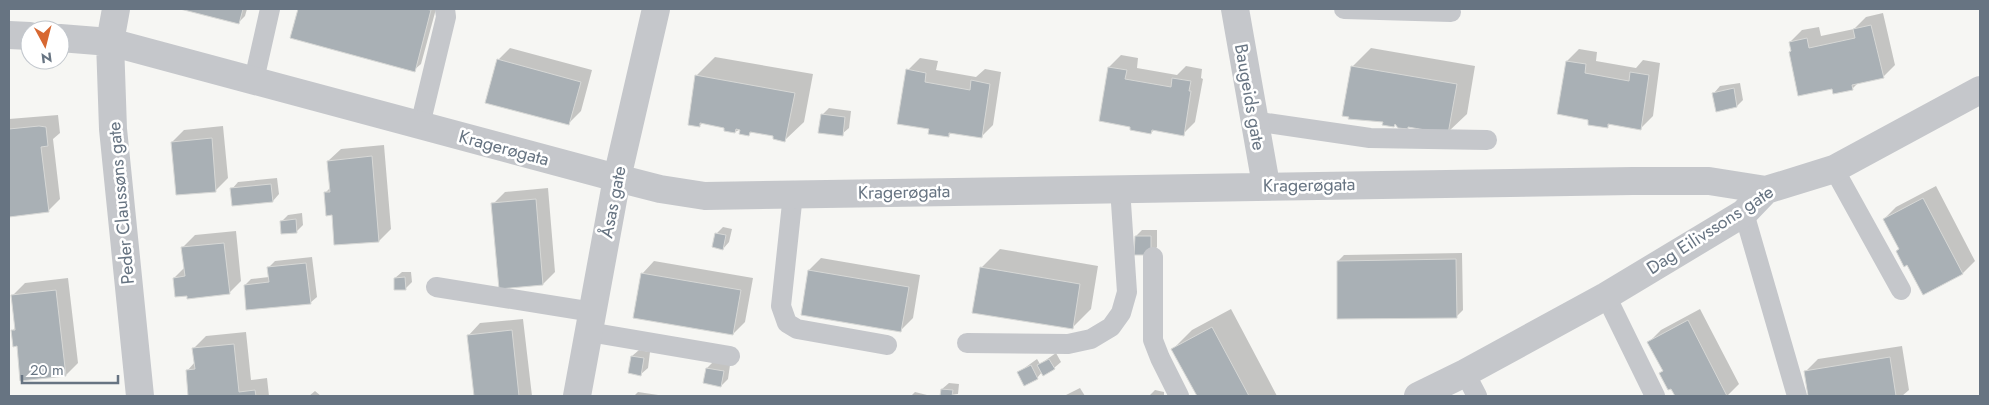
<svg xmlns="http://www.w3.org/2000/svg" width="1989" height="405" font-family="Jost,sans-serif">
  <rect width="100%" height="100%" fill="#f6f6f3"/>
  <path fill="#0003" d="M185 9H247L245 16 238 23Z
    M300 9H436L421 64 414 70 292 37Z
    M1883 13 1895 65 1883 77 1859 82 1852 89 1833 88 1792 50 1790 42 1802 30 1819 27 1821 36 1854 29 1866 17Z
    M510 48 592 70 581 111 569 123 498 60Z
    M1371 48 1475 66 1467 114 1448 132 1410 126 1407 128 1396 123 1394 126 1384 121 1366 118 1363 120 1350 118 1352 67Z
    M1579 49 1597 52 1596 61 1636 68 1643 60 1660 63 1653 116 1641 128 1611 123 1607 127 1590 119 1567 61Z
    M1121 55 1138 58 1137 68 1177 75 1186 66 1202 69 1201 78 1203 79 1195 122 1183 134 1155 129 1151 133 1109 67Z
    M715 57 813 74 804 122 785 140 775 135 752 131 749 135 741 129 735 132 726 126 703 123 699 126 696 76Z
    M920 58 938 61 936 70 976 77 985 69 1001 72 993 125 981 137 952 132 948 136 930 128 908 70Z
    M1740 83 1743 100 1737 106 1714 93 1720 86Z
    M829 108 851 111 849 128 842 134 822 115Z
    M58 115 60 133 53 139 60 199 48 211 9 215V119Z
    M223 126 228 178 216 190 177 194 172 142 184 130Z
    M384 145 391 229 379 241 333 214 325 193 331 187 328 161 341 149Z
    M277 178 279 194 273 201 232 189 238 182Z
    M1936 186 1975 261 1963 273 1923 294 1884 219 1896 207Z
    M548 188 555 272 543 284 493 204 505 192Z
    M302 213 303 225 297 231 281 222 288 215Z
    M723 227 732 229 729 242 723 249 716 234Z
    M1142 230H1157V247L1151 254 1136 236Z
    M236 231 241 281 229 293 174 278 185 267 183 247 195 235Z
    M1000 249 1098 266 1091 309 1072 328 981 268Z
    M1462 253 1463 310 1456 317 1338 261 1344 255Z
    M312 257 317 297 310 303 245 285 251 279 269 277 268 268 275 261Z
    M821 258 920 275 913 318 901 330 809 270Z
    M654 261 753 278 745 322 733 334 642 274Z
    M402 272H411L412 282 405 289 395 278Z
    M68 278 78 363 66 375 18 345 12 331 16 327 13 295 25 283Z
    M1231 309 1277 396H1198L1173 349 1192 330Z
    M1700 309 1739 384 1727 396H1677L1649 342 1661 330Z
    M523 319 532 396H475L468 336 480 323Z
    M246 332 251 380 267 378 269 396H190L187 371 195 362 194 348 206 336Z
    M1902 346 1909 390 1902 396H1810L1806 371 1818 359Z
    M639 350 650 352 648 368 641 374 632 356Z
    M1056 353 1061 362 1054 368 1042 372 1037 378 1019 372 1037 359 1040 364Z
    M713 362 730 365 728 379 721 386 707 368Z
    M949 383 959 384 958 394 942 396V389Z
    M1080 388 1085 396H1064Z
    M1155 390 1164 392V396H1149Z
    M315 391 321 396H309Z
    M638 392 665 396H634Z
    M915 392 931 396H911Z"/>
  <path fill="#a9b0b5" stroke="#d7d8d6" d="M180 9H243L239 24Z
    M298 9H425L431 10 415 72 290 38Z
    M1871 25 1884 78 1852 85 1853 90 1833 94 1832 89 1798 96 1789 52 1791 51 1789 42 1807 38 1809 48 1855 38 1853 29Z
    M497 59 581 82 569 125 485 103Z
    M1566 61 1586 64 1585 73 1629 81 1630 72 1649 75 1641 130 1608 124V128L1588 125V120L1557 114Z
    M1351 66 1457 84 1448 134 1408 127V129L1398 128 1395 124 1394 127 1382 125 1383 122 1348 119 1349 117 1342 116Z
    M1108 67 1127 70 1125 79 1171 87 1172 78 1191 81 1189 91H1191L1184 136 1152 130 1151 134 1130 130V127L1099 121Z
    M906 69 926 73 925 82 970 90 971 80 990 84 982 138 949 133V137L928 134 929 129 897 124Z
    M695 75 795 93 785 142 773 139V136L750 132 749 136 739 134 740 130 736 129 735 133 724 131V128L700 123V127L688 125Z
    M1734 88 1737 107 1716 112 1712 93Z
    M821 114 845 117 843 136 818 133Z
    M39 126 46 127 48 146 41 147 49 212 9 217V129Z
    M212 138 216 192 176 195 171 142Z
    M372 156 379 242 334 245 332 215 326 216 324 192H330L327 161Z
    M271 184 273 202 232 206 230 188Z
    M1923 198 1963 274 1923 295 1907 265 1904 267 1896 251 1899 249 1883 219Z
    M536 199 543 285 499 289 491 203Z
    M296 219 297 233 281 234 280 221Z
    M715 233 726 235 723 250 712 247Z
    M1135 236H1151V255H1134Z
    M224 243 230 294 187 299V296L175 297 173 278 185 276 181 247Z
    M1456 259 1457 318 1337 319V261Z
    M306 263 311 304 246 310 244 285 269 282 267 267Z
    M980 267 1080 284 1073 329 972 313Z
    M808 270 909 287 901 332 801 315Z
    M641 273 741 290 733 335 633 318Z
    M405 277 406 290H394V278Z
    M56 290 66 376 20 381 17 346 13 347 11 330H15L11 295Z
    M1688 320 1727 396H1675L1671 389 1668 390 1659 373 1663 371 1647 342Z
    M1212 327 1249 396H1197L1171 349Z
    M512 330 519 396H474L467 335Z
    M234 344 239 392 255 390 256 396H188L186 370 195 369 192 348Z
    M631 356 644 358 641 376 628 373Z
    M1890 357 1896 396H1808L1804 371Z
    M1049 359 1055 369 1043 376 1037 365Z
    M1031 365 1038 379 1024 386 1017 372Z
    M706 368 724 371 721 387 703 383Z
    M941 389 953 390 952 396H940Z"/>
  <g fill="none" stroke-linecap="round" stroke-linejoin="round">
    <path stroke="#c5c7cb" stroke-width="20" d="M1344 9 1451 12
      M254 80 270 9
      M1253 121 1370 138 1487 140
      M420 125 446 17 445 9
      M1834 169 1901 290
      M793 194 781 306 787 323 797 329 887 345
      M1744 213 1797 396
      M1153 257V340L1160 358 1179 396
      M436 287 593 312
      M1606 296 1655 396
      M589 332 730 356
      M967 343 1068 344 1091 339 1111 327 1121 313 1127 292 1120 188
      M1465 373 1477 396"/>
    <path stroke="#c5c7cb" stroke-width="28" d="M116 9 110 42 113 129 140 396
      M1235 9 1266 185
      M9 35 30 36
      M60 38 110 42 617 178 660 189 705 196 1633 181H1709L1766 190
      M577 396 617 178 656 9
      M1418 396 1465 373 1606 296 1744 213 1766 190 1834 169 1980 90"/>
  </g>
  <g text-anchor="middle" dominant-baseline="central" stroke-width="5" stroke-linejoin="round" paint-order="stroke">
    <g font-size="18" fill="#677482" stroke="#fff">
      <text transform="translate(1250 97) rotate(80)">Baugeids gate</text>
      <text transform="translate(504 148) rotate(15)">Kragerøgata</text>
      <text transform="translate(1309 185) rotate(-1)">Kragerøgata</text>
      <text transform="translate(904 192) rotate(-1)">Kragerøgata</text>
      <text transform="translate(613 202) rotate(-79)">Åsas gate</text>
      <text transform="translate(121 203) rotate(-95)">Peder Claussøns gate</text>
      <text transform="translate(1710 230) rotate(-33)">Dag Eilivssons gate</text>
    </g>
  </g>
  <rect width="1989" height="405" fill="none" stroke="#677482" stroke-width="20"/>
  <g transform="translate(45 45) rotate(173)"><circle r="24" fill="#ffffff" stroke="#c2c7cd"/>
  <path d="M0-4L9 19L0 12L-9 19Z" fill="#d76832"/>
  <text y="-8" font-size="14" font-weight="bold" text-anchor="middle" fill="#677482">N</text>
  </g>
  <path d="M22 375v8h96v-8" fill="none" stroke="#677482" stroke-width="2.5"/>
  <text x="30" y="375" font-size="15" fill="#677482" stroke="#ffffff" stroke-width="4" paint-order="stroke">20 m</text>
</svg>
